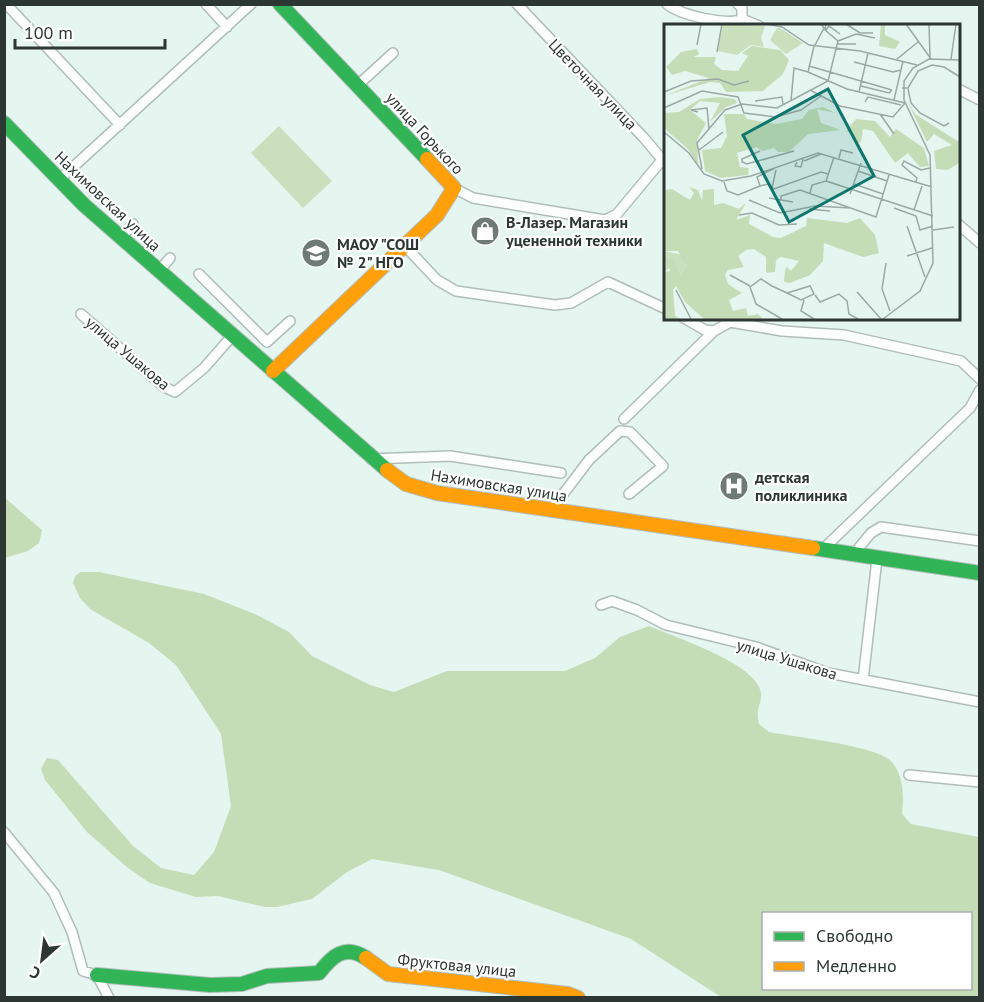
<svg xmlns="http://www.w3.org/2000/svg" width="984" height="1002" font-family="'PT Sans',sans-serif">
  <rect width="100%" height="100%" fill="#e5f5f0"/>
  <path fill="#cae0bd" d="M279 126 332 181 303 208 251 153Z"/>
  <path fill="#c5ddb7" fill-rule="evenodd" d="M4 497 42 530 39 543 28 551 5 558Z
    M81 572H99L204 594 257 615 289 632 312 656 370 685 394 692 447 671H565L595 658 620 637 649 626C674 637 758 664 761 693 762 704 755 709 759 724L769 732C795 737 874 745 891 761 904 775 904 797 902 814L911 824 979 837V997H721L631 939 439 870 372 859 347 872 312 899 277 907H265L218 896 196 897 150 883 128 868 87 832 45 780 41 769 47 758 58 760 133 846 161 868 194 875 214 852 231 806 221 734 176 665 149 643 90 609 80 598 73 583 75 576ZM764 914H970V988H764Z"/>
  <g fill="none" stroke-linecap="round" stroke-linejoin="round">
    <g stroke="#b1bdba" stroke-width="12">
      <path id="street" d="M6 4 120 125
        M206 4 227 27
        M517 4 644 138 665 163
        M667 4C680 15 726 26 742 19
        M738 4 742 8V19
        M742 19 759 26
        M358 85 393 53
        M958 89 980 100
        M59 180 251 4
        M454 188 473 198 605 220 617 214 662 160
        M958 224 980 243
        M121 238 133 224
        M406 247 437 280 456 291 555 305 571 303 608 282 666 309
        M159 271 170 258
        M199 274 267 342 290 321
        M81 314 164 387 175 392 204 368 232 336
        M684 318 705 330 714 331 730 322 782 331 844 335 961 361 980 379
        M624 419 714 331
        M371 459 450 456 561 473
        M551 510 589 460 620 431 630 432 663 466 629 494
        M821 551 970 408 980 390
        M852 556 871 533 881 527 980 541
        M601 605 612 601 637 610 666 625 756 647 828 673 980 702
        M863 680 877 559
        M909 775 980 782
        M4 832 54 893 72 932 83 971 97 975 109 998"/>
    </g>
    <g stroke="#b1bdba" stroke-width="16">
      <path id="fast" d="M280 4 427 159
        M4 123 84 205 387 470
        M813 548 980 573
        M97 975 210 985 242 984 267 976 319 973C332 956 345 944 366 958"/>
    </g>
    <g stroke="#b1bdba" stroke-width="16">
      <path id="slow" d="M273 371 437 215 454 188 427 159
        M387 470 406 484 437 493 813 548
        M366 958 388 974 568 994 578 998"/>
    </g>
    <use href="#street" stroke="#fbfefd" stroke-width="9"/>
    <use href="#fast" stroke="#30b455" stroke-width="14"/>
    <use href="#slow" stroke="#ff9f0a" stroke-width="14"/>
  </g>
  <defs>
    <g id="shop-disc" transform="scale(1.5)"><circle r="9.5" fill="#6d7a76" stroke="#fff"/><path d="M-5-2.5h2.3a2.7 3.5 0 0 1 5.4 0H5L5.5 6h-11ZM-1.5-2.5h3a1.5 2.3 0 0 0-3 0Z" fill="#fff"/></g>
    <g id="school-disc" transform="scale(1.5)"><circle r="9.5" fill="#6d7a76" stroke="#fff"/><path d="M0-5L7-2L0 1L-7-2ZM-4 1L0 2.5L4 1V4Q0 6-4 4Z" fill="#fff"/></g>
    <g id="hospital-disc" transform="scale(1.5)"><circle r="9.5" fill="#6d7a76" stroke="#fff"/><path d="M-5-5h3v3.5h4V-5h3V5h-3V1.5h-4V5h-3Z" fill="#fff"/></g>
  </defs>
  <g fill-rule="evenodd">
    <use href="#shop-disc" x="485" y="231"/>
    <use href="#school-disc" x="316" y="253"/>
    <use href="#hospital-disc" x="734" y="486"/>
  </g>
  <g text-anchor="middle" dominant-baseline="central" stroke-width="4.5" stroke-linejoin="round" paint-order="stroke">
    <g font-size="16" fill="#2c3734" stroke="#fff">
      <text transform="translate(593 84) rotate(46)">Цветочная улица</text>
      <text transform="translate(425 133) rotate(47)">улица Горького</text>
      <text transform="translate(108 201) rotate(43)">Нахимовская улица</text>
      <text transform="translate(128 353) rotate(40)">улица Ушакова</text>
      <text transform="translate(499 485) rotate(9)">Нахимовская улица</text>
      <text transform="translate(787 659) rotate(17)">улица Ушакова</text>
      <text transform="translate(457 965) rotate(6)">Фруктовая улица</text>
    </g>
    <g font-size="16" font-weight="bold" fill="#2c3734" stroke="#fff" text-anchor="start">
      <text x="506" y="222">В-Лазер. Магазин<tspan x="506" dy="18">уцененной техники</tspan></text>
      <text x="337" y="244">МАОУ "СОШ<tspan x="337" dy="18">№ 2" НГО</tspan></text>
      <text x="755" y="477">детская<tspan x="755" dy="18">поликлиника</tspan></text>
    </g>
  </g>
  <g transform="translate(664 24)">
    <rect width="296" height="296" fill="#e5f5f0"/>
    <path d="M59 0 101 2 97 14 100 23 87 21 73 31 54 27ZM113 4H116L139 19 122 30 106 16ZM0 227 19 231 22 242 17 251 11 240 0 248Z" fill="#cae0bd"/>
    <path d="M217 0H221V11L236 18 231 25 215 22ZM88 22 116 26 125 36 119 50 99 67 62 68 56 59 46 58 0 72 45 54 21 47 8 51 2 43 17 28 33 25 35 30 30 33H52L50 40 58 46 74 47 84 32 78 29ZM55 73 71 75 73 79 62 83 46 98 56 79 36 77 26 86 42 99 33 116 34 141 24 125 0 104V89L15 88 36 75ZM242 75 251 90 295 118V139L284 146 272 145 270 127 288 121 270 110 263 118ZM159 83 171 89 153 85 157 99 177 106 144 110 125 128H114L110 124 98 127 93 123 73 129 76 143 85 144 84 151 57 154 41 147 38 126 57 124 63 112 60 90H80L83 95 112 100 138 95 145 86ZM192 95 211 97 226 113 232 105 260 124 265 142 256 143 244 129 231 139 209 107 199 105 197 118 192 120 189 110 182 107ZM25 163 34 166 38 177 39 166 50 165V181L59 179 75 185 82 179 72 196 86 191 85 200 109 213 117 214 142 202 143 194 183 199 196 194 211 211 215 229 199 233 160 219 159 237 146 251 126 259 120 258 121 246 123 243 127 247 135 237 117 233 112 236 111 248 102 249V233L90 225 82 226 74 232 80 243 64 246 61 251 64 260 78 269 65 276 69 287 82 284 84 292 94 290 99 295H40L21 278 12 262 9 266 11 292 17 295H0V248L6 247 1 236 8 234 17 251 22 242 14 227H0V166L8 165 26 176 30 169Z" fill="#c5ddb7"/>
    <path fill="none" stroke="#9ba9a5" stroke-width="1.5" d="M103 0 118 3 145 21 196 27 253 41M182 0 196 9H209M242 0 267 35M265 0 266 33M162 6 165 2 176 10M174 17 192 10 211 14M173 20H192M33 21 37 0M151 21 160 4 157 0M150 22 144 48 183 65 241 79M53 28 58 0M233 35 254 18M287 35 292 0M190 38 229 48 237 46M145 42 228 66M197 62 225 69 228 66M238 64H244L254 47 268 41 280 43 296 53M244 65 247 79 256 89 280 102 285 99M146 66 176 82 229 93 241 79M0 68 27 57 54 55 70 61 85 57M195 68 204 29M230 76 239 37M91 77 118 73 119 81M127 77 130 44 144 48M201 78 204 73 237 81M0 84 38 67 74 73 80 89 111 93 137 86 157 72M34 88 27 86 43 84 45 105M216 90 230 110M0 108 25 129 40 150 58 157 87 152 154 129 268 163M35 126 59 108M96 127 78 135V138L83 140 130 127M170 133 162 157 269 192M175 134 177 126 189 129M140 137 157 130M133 138 131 142 137 143 139 135M38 145 33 119 61 86 78 80 113 84 164 57 174 17 161 6 162 0M194 147 223 157M60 158 63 167 74 171 96 162 104 160 110 165 157 148 164 150M252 158 253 154 238 141 240 137 257 146 266 144M190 160 219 170M96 162 93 153 111 144M108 164 112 146M146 169 148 161 162 157M186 170 197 139M105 174 129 178M85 176 116 189 151 182 187 184M117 177V172L136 166 212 193 225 151M230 184 252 192 256 206 269 202M145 185 166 187M250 186 258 162M75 191 88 189 115 201 133 200M243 202 261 253M269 206 290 203M243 232 268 224M222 239 218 265 226 287M66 251 86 262M12 266 27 295M193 268 217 295M151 271 156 278 175 270 183 277 185 290 194 295M140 276 137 287 150 295M118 295 92 280 86 263 97 255 108 262 123 269 137 276 150 270 146 262 123 269M219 295 256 267 269 239 266 131 240 76V57L249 44 265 35 296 36"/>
    <path fill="#0f766e" fill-opacity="0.15" stroke="#0f766e" stroke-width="3" d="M164 65 210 152 125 198 79 111Z"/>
    <rect width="296" height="296" fill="none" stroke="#2c3734" stroke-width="3"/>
  </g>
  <rect width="984" height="1002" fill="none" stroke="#2c3734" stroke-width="12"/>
  <rect x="762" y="912" width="210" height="78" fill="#ffffff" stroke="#abafae" stroke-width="1.5"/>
  <rect x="774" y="932" width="30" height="9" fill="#30b455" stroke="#abafae" stroke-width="1.5"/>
  <text x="816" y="942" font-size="18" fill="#2c3734">Свободно</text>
  <rect x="774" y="962" width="30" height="9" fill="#ff9f0a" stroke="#abafae" stroke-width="1.5"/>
  <text x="816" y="972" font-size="18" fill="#2c3734">Медленно</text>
  <g transform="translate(42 960) rotate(208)" stroke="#ffffff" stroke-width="4.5" paint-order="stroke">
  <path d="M0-4.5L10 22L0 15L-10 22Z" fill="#2c3734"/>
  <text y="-9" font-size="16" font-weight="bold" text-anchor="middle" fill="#2c3734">С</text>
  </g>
  <path d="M15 39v9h150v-9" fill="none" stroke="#2c3734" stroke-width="3"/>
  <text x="24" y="39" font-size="18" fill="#2c3734" stroke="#ffffff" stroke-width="4.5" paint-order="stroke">100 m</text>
</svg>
